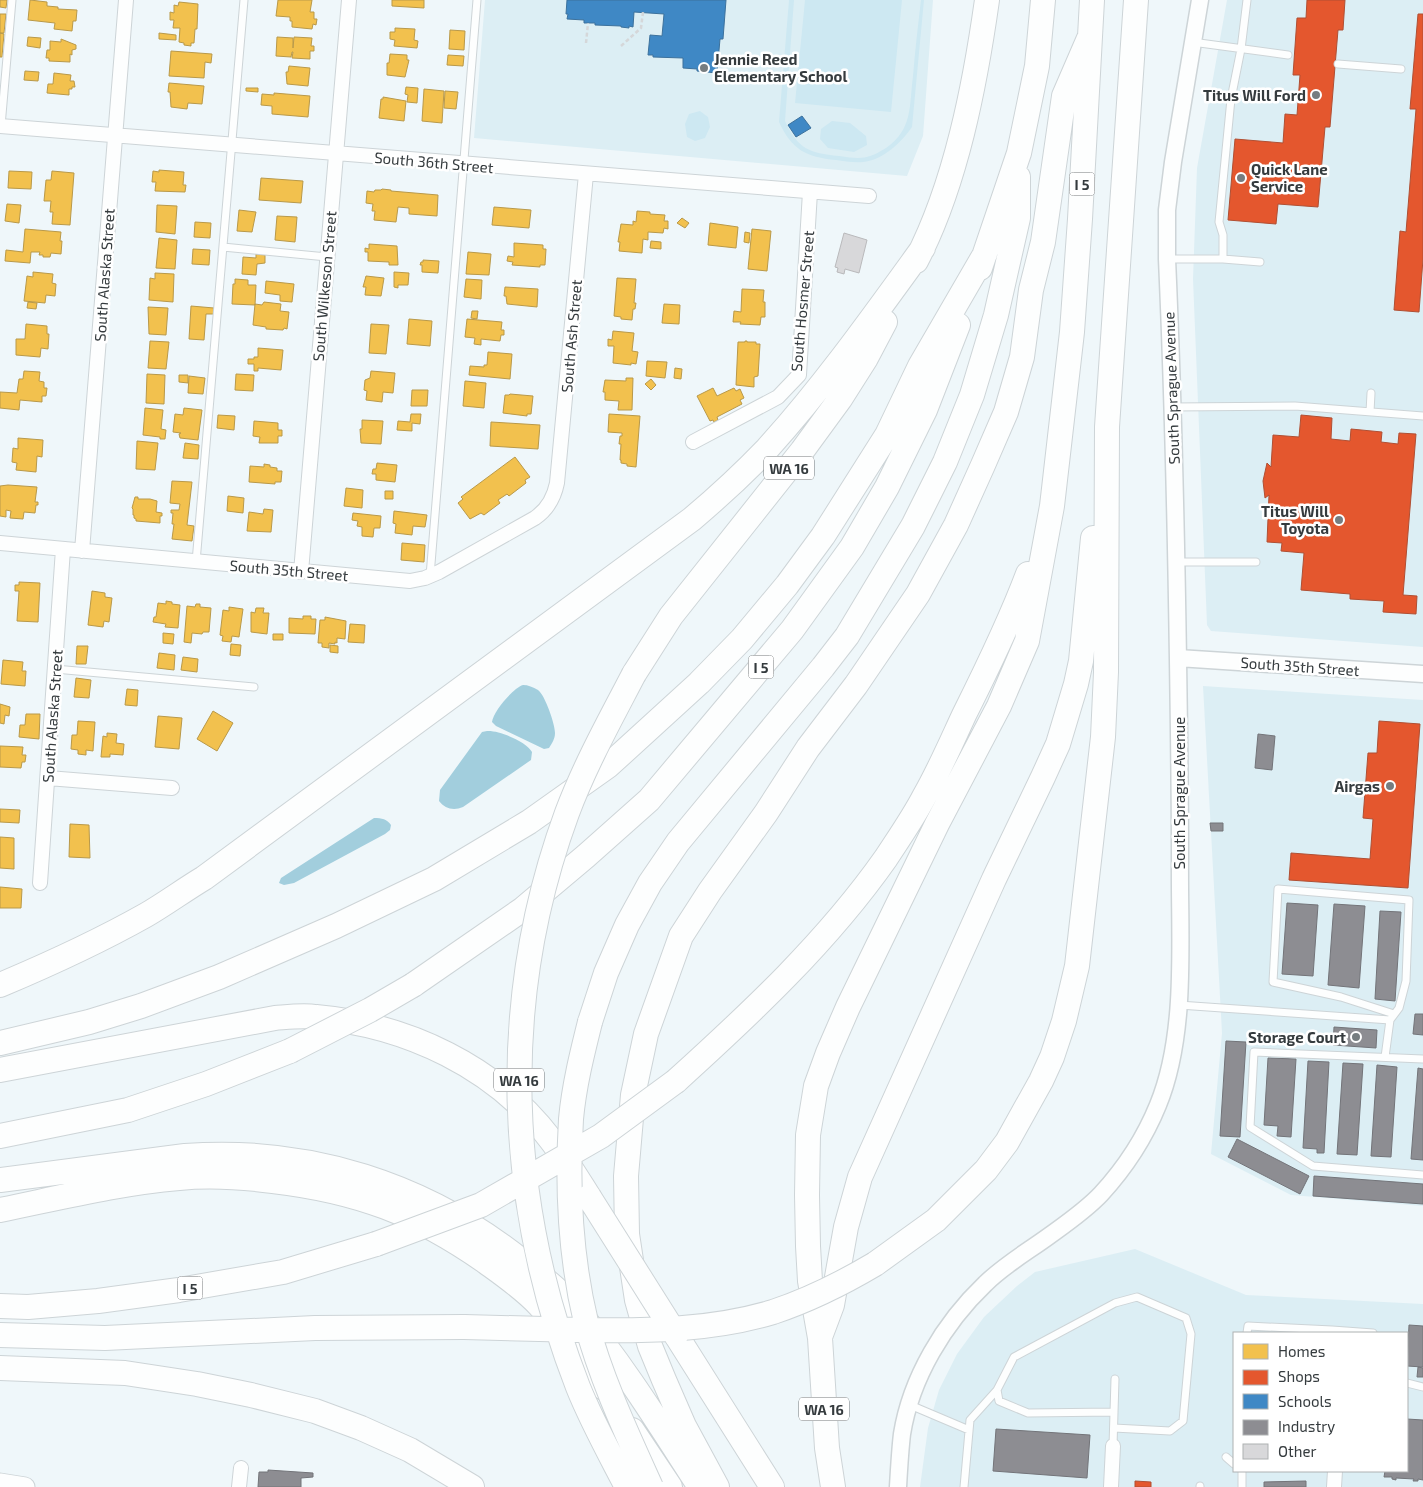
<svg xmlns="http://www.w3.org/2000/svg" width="1423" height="1487" font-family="'Exo 2',sans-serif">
  <rect width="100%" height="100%" fill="#eff7fa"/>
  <path fill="#dceef4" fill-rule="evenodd" d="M485 0H933L923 136 907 176 474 138Z
    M1227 0H1423V647L1211 631 1207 625 1193 279 1197 168Z
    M1203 686 1423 700V1206L1291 1195 1211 1154 1222 1033Z
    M1135 1249 1246 1295 1423 1304V1487H920L928 1428 939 1390 957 1354 984 1317 1017 1286 1035 1272ZM1234 1333H1407V1471H1234Z"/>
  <path fill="#cde8f2" d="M789 0H794L785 121C798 149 809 153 839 156 860 159 867 160 886 148 913 129 909 107 913 76 915 51 918 25 921 0H924L912 127C901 143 883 160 863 162 854 163 844 161 836 160 806 157 792 150 779 122Z
    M805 0H902L891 112 795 103Z
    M700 111 708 117 710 127 705 138 695 141 687 137 685 124 689 114Z
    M832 121 850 123 866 136 867 145 854 152 828 148 820 139 821 129Z"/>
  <path fill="#a2cedd" d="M523 685C528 685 533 687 538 690 545 695 555 724 555 733 555 739 552 743 549 748L544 749 496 726 492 722C493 712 513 688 523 685Z
    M487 731C499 730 527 742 532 752L531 760 463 807C454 811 445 809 439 801L440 790 482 732Z
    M374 818C382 818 387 819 391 825L390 830 385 834 294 883 284 885 279 883 281 878Z"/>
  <path fill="#f2c14e" stroke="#b99949" d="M0 0H7L6 8 0 7Z
    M30 0 47 2V6L58 7V9L77 10 76 21H73L72 31 54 29 55 23 28 20Z
    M278 0H312L310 12H314V19H317L316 25 313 24 312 29 292 27V21H290V17L276 16Z
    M392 0H424V8L392 6Z
    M179 2 198 4 197 29H195L194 43H191V46L184 45V43L179 42 180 28H173L174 20H170V12L174 13V5L178 6Z
    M0 14H6L4 33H0Z
    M395 28 415 29 414 40 418 41 417 48 394 46 395 40 390 39V32H395Z
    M450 30 465 31 464 50 449 49Z
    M0 33 4 34 2 57H0Z
    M159 33 176 35V40L159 39Z
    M28 37 41 38 40 48 27 46Z
    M277 37 293 38V48L294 37 312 38 311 46H314V51H310V59L292 58 293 52H292L291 57 276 56Z
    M61 39 76 45V49L72 50V55L70 54V62L49 61V58H46L47 50H50V41L61 42Z
    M171 51 212 54 211 63 205 62 204 78 169 76Z
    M390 54 407 55V60H409L405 77 387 75V63H389Z
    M448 55 464 56 463 66 447 65Z
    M289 66 310 68 308 86 287 84 286 72H288Z
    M25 71 39 72 38 81 24 80Z
    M54 73 71 75 70 81H74L75 87H72V89H69V95L47 93 48 84H53Z
    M169 83 204 86 202 104 188 103 187 109 171 107 170 92H168Z
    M406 87 418 88 417 103 407 102 408 95 405 94Z
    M246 88H258V92L246 91Z
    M424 89 444 91 442 123 422 121Z
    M445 91 458 92 456 109 444 108Z
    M274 93 310 96 308 117 272 114V106L261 105 262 94 274 95Z
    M383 97 406 101 404 121 379 118 381 99H383Z
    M159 170 184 172 183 185H186L185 192 155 191 156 182H152L153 171 159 172Z
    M9 171 32 172 31 189 8 188Z
    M52 171 74 173 70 225 52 224 53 212H50L51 201H44L46 180H51Z
    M261 178 303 181 301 203 259 200Z
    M382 189 391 190V191L438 195 437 216 409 214V208L398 207 396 222 374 220 375 211H372L373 204 366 203 367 191 374 192 375 190H381Z
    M7 204 21 205 19 223 5 221Z
    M157 205 177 206 175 234 156 232Z
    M494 207 531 210 529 228 492 225Z
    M239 210 256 212 252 232 237 231Z
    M637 211 650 212V214L665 215 664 221H668V229L664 228 663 233 648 232V240L643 239 642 253 619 251 620 242H618L621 224 633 225V221L636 222Z
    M277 216 297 217 295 242 275 240Z
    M682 218 689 223 685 228 677 223Z
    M195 222 211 223 210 238 194 237Z
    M710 223 738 227 736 248 708 245Z
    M25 229 61 232 60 241H62L61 254 51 253 50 257H43V255H39L40 252H31L30 263 5 261 6 250 23 252Z
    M752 229 771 231 767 271 748 269Z
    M745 232 750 233 749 243 744 242Z
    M159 238 177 240 175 269 156 268Z
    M651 241 661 242V249L650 248Z
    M514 243 543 245V249H546L545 265H540V267L512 265 513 262 507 261 508 256 514 257Z
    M369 244 397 246 398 265H389V262L368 261V252H365V248L369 249Z
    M193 249 210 250 209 265 192 264Z
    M468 252 491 254 489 275 466 274Z
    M256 254 265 255V263L257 264 256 275 242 274 243 257 256 258Z
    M423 260 439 261 438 273 422 272V265H420L421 262H423Z
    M33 272 53 274 52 283 56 284 55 296 46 295 45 303 24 301 27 276 33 277Z
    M394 272 409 273 408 285H398V288L394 287Z
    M155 273 174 274 173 302 149 300 150 278 155 279Z
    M366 276 384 278 381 296 365 295 366 287H363Z
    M617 278 636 279 634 303H636L635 309H633L632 320 621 319V317L614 316Z
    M235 279 248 280V285H256L255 305 232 304 233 284H235Z
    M466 279 482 280 481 299 464 297Z
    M266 281 294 284 292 302 280 301V295L265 293Z
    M505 287 538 289 537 307 507 304 506 296H504Z
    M742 289 764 290 763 302H765V317H761L760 325 740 324 741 322H733L734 311 741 312Z
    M28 302 37 303 36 309 27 308Z
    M264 302 281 304 280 311 289 312 287 329 284 328 283 330 266 329V327L253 325 255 304 262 305Z
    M664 304 680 305 679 324 662 323Z
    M191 306 214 308V314H206L204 340 189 339Z
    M148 307 168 308 166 335 149 334Z
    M472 311H478L477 319 471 318Z
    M409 319 432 321 430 346 407 344Z
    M467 319 502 322 501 330H504V335H501L500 341 481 339V345L474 344 475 338 465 337Z
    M26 324 47 326V334H49L48 349 41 348 40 357 16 355V339H25Z
    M371 324 389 325 386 354 369 353Z
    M613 331 634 333 632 351 638 352 636 364 631 363V365L613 363 614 346H608V339L612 340Z
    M150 341 169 342 166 369 148 368Z
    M745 341H747V342H756V344H760L758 376 754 377V387L736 385 738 342H745Z
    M258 348 283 350 281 370 258 368V371H254V364H248V359H254V357H258Z
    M488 352 512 354 510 379 469 375 470 366 484 367V365H487Z
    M647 361 667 362 665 378 646 376Z
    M675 368 682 369 681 379 674 378Z
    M24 371 40 372 39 381 44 382V388H47L46 396H42V402L20 400 19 410 0 408V392L17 393 19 379H23Z
    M371 371 395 373 393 393 383 392 382 402 366 400 367 391 364 390 365 380 370 378Z
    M147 374 165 375 164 404 146 403Z
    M236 374 254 375 253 391 235 390Z
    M179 375H188V383L179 382Z
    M189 376 205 378 203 394 188 393Z
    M626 378H633L632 410H618L619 401 605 400V392H603L605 380 626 381Z
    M651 379 656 385 651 390 645 384Z
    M465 381 486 383 484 408 463 406Z
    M713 388 717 396 734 388 736 391 740 389 744 398 740 400 742 404 717 417 718 420 714 422 713 420 710 421 697 396Z
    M412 390H428L427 406H411Z
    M510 394 533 396 531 414H527V416L503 413 505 395H509Z
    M145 408 163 410 161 429 166 430 165 439H160V437L143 435Z
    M184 408 202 410 198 440 180 438 179 434 181 433 173 432 175 414 183 415Z
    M411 414H421L420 424 412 423V431L397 430 398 421 410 422Z
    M609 414 640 416 636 467 627 466V464L621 463V460H620L621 444H619L620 436H622V433L608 432Z
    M218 415 235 416 234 430 217 428Z
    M362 420 383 421 381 444 361 443 360 429H362Z
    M254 421 278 423V430H282V436H278V443H259L260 437 253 436Z
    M491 422 540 425 538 449 490 446Z
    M18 438 43 440 42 457 37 456 36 472 16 470 17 463 12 462 13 448 18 449Z
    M137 441 158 443 155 470 136 469Z
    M185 443 199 445 198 459 183 458Z
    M515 457 530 477 525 480 526 483 509 496 507 494 498 500 500 503 484 515 481 513 470 519 458 503 463 499 461 497Z
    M377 463 397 465 395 482 376 480V474H372L373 469H376Z
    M264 464 270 465V467L277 468V471H282L281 482H275V484L249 482 250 466 264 467Z
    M172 481 192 482 187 525 194 526 192 541 172 539 174 524H172L173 513H171V510H179L180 504 170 503Z
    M8 485 37 487 35 502H38V505H36L35 513 24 512 23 519 10 518 11 511 6 510V517L0 516V486Z
    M346 488 363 490 362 508 344 506Z
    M385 491H393V499H385Z
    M228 496 244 498 243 513 227 511Z
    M135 497H138V499H150L157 501 156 512 162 513V516H160V523L136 521V519L134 518V515H133V509L132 508Z
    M264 509 273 510 271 532 247 531 249 512 263 514Z
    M394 511 427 515 425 527 413 526 412 535 395 533 396 524 393 523Z
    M353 513 381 516 380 528H374L373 537 362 536V527L357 526 358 521 352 520Z
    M402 543 425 545 424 562 401 560Z
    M19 582 40 583 38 622 17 621 19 591H15V585H19Z
    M92 591 105 593V597L112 598 109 622 104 621 103 627 88 625Z
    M166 601 172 602V604L180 605 178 628 165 627 166 624 153 622 154 617H156L158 603 166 604Z
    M196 604H200V607L211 608 209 632H203L202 634 192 633 191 643 184 642 187 606 195 607Z
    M229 607 243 609 239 637 232 636 231 642 222 641 223 636 220 635 223 610 229 611Z
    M256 608H264L263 613H269L267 634 251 632V612L255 613Z
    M303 616H311V619H316L315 634 289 633V618L303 619Z
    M325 617 346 621 345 639 337 638V643L335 642V644L329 643V648L322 647V643H318L320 620H325Z
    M350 624 365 625 364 643 348 642Z
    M163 633 174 634 173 644 163 643Z
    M273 634H283V640H273Z
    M231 644 241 645 240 656 230 655Z
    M330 645 338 646V653L330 652Z
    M77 646H88L86 664H76Z
    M159 653 175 655 174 670 157 668Z
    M183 657 198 659 197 672 181 670Z
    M3 660 23 662 22 671H26L25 686 1 684Z
    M76 678 91 680 89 698 74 697Z
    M127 689 138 690 137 706 125 705Z
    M0 704 10 707 9 716 5 715 4 724 0 723Z
    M213 711 233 723 217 751 197 739Z
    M26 714H40L39 739 19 737 20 725H25Z
    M158 716 182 718 179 749 155 747Z
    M78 721 95 722 93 751 86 750V755L78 754V750L71 749 72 735H77Z
    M107 733 117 734 116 743 124 744 123 755 110 754V757H101L103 736 107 737Z
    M0 746 23 747 22 755H26L25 762H22L21 768 0 767Z
    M0 809 20 810 19 823 0 822Z
    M70 824 89 825 90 858 69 857Z
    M0 837 14 838V869L0 868Z
    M0 887 22 889 21 908H0Z"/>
  <path fill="#e4572e" stroke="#b04f33" d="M1307 0H1345L1343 30H1338L1330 127H1325L1318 207 1278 204 1276 224 1228 220 1235 139 1283 143 1285 114 1297 115 1300 75H1293L1297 18H1306Z
    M1418 14H1423V259L1419 312 1394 310 1400 231 1406 232 1416 109H1410Z
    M1301 415 1332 418 1331 439 1350 441 1351 429 1382 432 1381 442 1398 444 1399 433 1416 434 1403 595 1417 596 1416 614 1383 612 1384 601 1350 599V594L1301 590 1304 553 1281 551 1282 543 1267 542 1269 495 1265 498 1263 481 1267 463 1271 467 1273 435 1299 437Z
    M1379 721 1420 724 1408 888 1289 880 1291 853 1370 859 1373 819 1363 818 1368 753H1377Z
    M1135 1481 1151 1482V1487H1135Z"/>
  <path fill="#3f88c5" stroke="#3c719c" d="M567 0H726L723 39H720L717 73 697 71V69L683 68V58L653 57V55H648L650 35 662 36 664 14 634 12 633 27 629 26V28L621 27V26L595 25V23H584V20L567 19 568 14H566Z
    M802 116 811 128 796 137 788 125Z"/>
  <path fill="#8d8d92" stroke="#737479" d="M1258 734 1275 736 1272 770 1255 768Z
    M1210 823H1223V831H1211Z
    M1287 903 1318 905 1313 976 1282 974Z
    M1334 904 1365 906 1359 988 1328 985Z
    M1380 911 1401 912 1395 1001 1375 999Z
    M1415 1014H1423V1035L1413 1034Z
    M1334 1027 1377 1030 1376 1048 1333 1045Z
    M1226 1041 1246 1042 1240 1137 1220 1136Z
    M1268 1058 1296 1059 1291 1137 1277 1136 1278 1126 1264 1125Z
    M1308 1061 1329 1062 1324 1153H1317V1149L1303 1148Z
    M1343 1063 1363 1064 1357 1155 1337 1154Z
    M1377 1065 1397 1067 1391 1157 1371 1156Z
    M1418 1068 1423 1069V1160L1411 1159Z
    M1237 1139 1309 1176 1300 1194 1228 1157Z
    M1314 1176 1423 1184V1204L1313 1196Z
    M1409 1325 1423 1326V1367L1407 1366Z
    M1418 1367 1423 1368V1377H1417Z
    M1407 1419 1423 1420V1480L1418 1479V1481H1413L1414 1479 1396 1478V1480L1392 1479V1477H1384L1385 1471H1407Z
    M996 1429 1090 1435 1087 1478 993 1471Z
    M268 1470 313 1473V1477L301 1478V1487H258L259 1472H268Z
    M1306 1481V1487H1264V1482Z"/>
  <path fill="#d8d8da" stroke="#b9b9bb" d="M844 233 867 240 859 273 845 269 844 274 837 272 838 268 835 267Z"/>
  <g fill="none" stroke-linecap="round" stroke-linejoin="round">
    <g stroke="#cdd4d7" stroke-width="9">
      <path id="service" d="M1192 42 1288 55
        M1338 64 1401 69
        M1 126 12 0
        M223 247 327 257
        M1167 259H1223L1260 262
        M1223 259V235L1219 222 1231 99 1241 49 1247 0
        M1172 407 1295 406 1423 416
        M1370 412 1371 393
        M196 562 244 0
        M1177 562H1256
        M430 576 477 0
        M55 669 254 687
        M1179 1005 1390 1020
        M1385 1057 1390 1020 1399 1008 1406 981 1409 900 1278 889 1273 982 1341 997 1394 1014
        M1423 1059 1254 1052 1250 1127 1313 1166 1423 1175
        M1247 1333 1248 1326 1332 1330
        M1331 1333 1332 1330 1373 1333
        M1407 1383 1423 1387
        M910 1405 969 1430
        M1114 1428 1170 1431 1183 1421 1191 1334 1186 1318 1137 1297 1115 1303 1014 1357 997 1390 999 1401 1028 1413 1114 1412
        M1113 1446 1115 1379
        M1226 1457 1234 1464
        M1242 1471V1487
        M964 1487 970 1420 997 1390
        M1200 1487V1486"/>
    </g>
    <g stroke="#cdd4d7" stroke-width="16">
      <path id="minor" d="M0 126 869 196
        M693 442 778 397 799 375 810 192
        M0 543 410 581 425 578 439 572 535 518C548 509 554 498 557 483L586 174
        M82 551 126 0
        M301 572 349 0
        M48 778 172 788
        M40 883 63 549
        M239 1487 241 1468
        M1111 1487 1113 1446
        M1334 1487 1335 1471"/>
    </g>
    <g stroke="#cdd4d7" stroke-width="19">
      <path id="tertiary" d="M1178 658 1423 674
        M898 1487C899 1469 900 1451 902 1434 911 1378 944 1323 985 1284 1004 1265 1027 1252 1049 1236 1067 1223 1086 1210 1101 1194 1124 1169 1145 1137 1158 1105 1188 1032 1179 937 1180 860 1180 793 1179 726 1178 660 1176 526 1173 393 1167 259V210L1173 162 1200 0"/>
    </g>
    <g stroke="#cdd4d7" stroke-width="21">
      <path id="secondary" d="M0 1483 25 1487"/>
    </g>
    <g stroke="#cdd4d7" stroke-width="26">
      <path id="motorway" d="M916 261C956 184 975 85 987 0
        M980 268 1019 153 1037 66 1043 0
        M634 674 671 616 802 451 840 399 866 358 885 322
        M0 985C50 964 98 942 146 915 165 904 184 890 204 878L692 519C718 497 743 474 767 449 824 386 873 317 923 248
        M413 985 523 909 586 856 649 800 792 630 852 547 887 487 925 410 958 325
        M590 1022 606 973 627 925 650 883 678 842 823 667 847 636 913 526 945 462 972 395 996 315 1018 218V177
        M0 1043 89 1022 141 1006 219 977 336 926 434 879 529 822 608 766 699 683 742 639 787 585 823 536 887 435 920 366 985 254
        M0 1070 275 1018C288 1017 303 1015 316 1017 407 1025 496 1067 551 1140 565 1158 577 1178 589 1197
        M676 1081C751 1013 827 942 886 858 899 838 913 818 924 797 939 771 951 743 964 715 987 669 1010 622 1028 574
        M0 1136 128 1110 206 1084 290 1051
        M0 1180 185 1156C309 1147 426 1184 523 1262 542 1277 561 1292 577 1310 623 1365 661 1427 700 1487
        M0 1210C59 1198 119 1183 179 1178 210 1175 242 1177 273 1181 358 1191 416 1213 486 1262 504 1275 523 1288 539 1305 563 1331 584 1359 604 1388
        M875 1264 936 1220 986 1170 1007 1142 1041 1081 1052 1057 1064 1021 1077 966 1103 737 1106 672 1107 427 1136 0
        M0 1306 28 1307 98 1301 179 1290 283 1272 376 1244
        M0 1335 105 1338 315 1328 464 1327
        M676 1335 772 1487
        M820 1337 832 1305 846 1227 860 1177 994 879 1043 777 1058 744 1076 684 1081 661 1093 538
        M0 1368 125 1373 197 1384 251 1395 315 1411 361 1428 410 1450 472 1487
        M632 1430 670 1487
        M717 1487 684 1426 664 1380 650 1346 637 1300 627 1234 626 1176 633 1095 646 1034 681 936 710 891 766 813 808 748 856 685 918 594 956 525 983 465 1006 412 1022 357 1031 290 1043 242 1064 96 1090 36
        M833 1487 827 1448 820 1338 810 1281 808 1246 807 1195 808 1135 816 1086 828 1053 848 1007 937 824 999 706 1027 641 1052 506 1072 332 1080 219 1092 0"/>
    </g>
    <path stroke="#d5d7d9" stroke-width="2.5" stroke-dasharray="4 2.5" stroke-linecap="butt" d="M586 43 588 23
      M621 46 641 28 643 12"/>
    <use href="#service" stroke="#fdfefe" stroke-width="7"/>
    <use href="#minor" stroke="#fdfefe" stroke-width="14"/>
    <use href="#tertiary" stroke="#fdfefe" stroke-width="16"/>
    <use href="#secondary" stroke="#fdfefe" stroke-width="19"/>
    <use href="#motorway" stroke="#fdfefe" stroke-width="24"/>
    <g stroke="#cdd4d7" stroke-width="26" stroke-linecap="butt">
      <path id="motorway-bridge" d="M590 1022C582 1054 574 1086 571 1119 567 1186 570 1256 586 1322 601 1379 627 1434 651 1487
        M290 1051 370 1010 413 985
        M589 1197 676 1335
        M376 1244 481 1205 601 1136 676 1081
        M464 1327C503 1328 542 1329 581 1330 646 1331 710 1331 773 1312 809 1300 843 1283 875 1264
        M627 1487C610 1454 592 1422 578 1387 506 1202 498 1001 567 813 585 765 610 720 634 674"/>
    </g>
    <use href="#motorway-bridge" stroke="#fdfefe" stroke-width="24"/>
  </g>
  <g fill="#767d80" stroke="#fff" stroke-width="2">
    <circle cx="704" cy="68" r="5"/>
    <circle cx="1316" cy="95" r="5"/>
    <circle cx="1241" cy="178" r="5"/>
    <circle cx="1339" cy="520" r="5"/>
    <circle cx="1390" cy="786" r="5"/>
    <circle cx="1356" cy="1037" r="5"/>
  </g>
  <g text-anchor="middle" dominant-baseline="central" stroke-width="5" stroke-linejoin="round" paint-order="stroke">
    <g fill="#fff" stroke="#727678" stroke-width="1">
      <rect x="1069.5" y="172.5" width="25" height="23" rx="4"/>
      <rect x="764" y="456.5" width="50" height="23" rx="4"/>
      <rect x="748.5" y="655.5" width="25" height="23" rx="4"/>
      <rect x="494" y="1068.5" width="50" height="23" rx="4"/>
      <rect x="177.5" y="1276.5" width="25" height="23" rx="4"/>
      <rect x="799" y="1397.5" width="50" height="23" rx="4"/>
    </g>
    <g font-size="14" font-weight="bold" fill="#353b3e">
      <text x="1082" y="184">I 5</text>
      <text x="789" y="468">WA 16</text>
      <text x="761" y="667">I 5</text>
      <text x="519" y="1080">WA 16</text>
      <text x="190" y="1288">I 5</text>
      <text x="824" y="1409">WA 16</text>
    </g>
    <g font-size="15" font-weight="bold" fill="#353b3e" stroke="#fff" text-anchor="end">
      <text x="714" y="59" text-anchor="start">Jennie Reed<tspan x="714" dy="17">Elementary School</tspan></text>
      <text x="1306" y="95">Titus Will Ford</text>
      <text x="1251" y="169" text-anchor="start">Quick Lane<tspan x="1251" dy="17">Service</tspan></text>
      <text x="1329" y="511">Titus Will<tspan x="1329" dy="17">Toyota</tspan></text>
      <text x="1380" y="786">Airgas</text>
      <text x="1346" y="1037">Storage Court</text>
    </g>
    <g font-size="15" fill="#353b3e" stroke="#fff">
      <text transform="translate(434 162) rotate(5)">South 36th Street</text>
      <text transform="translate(104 275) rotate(-86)">South Alaska Street</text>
      <text transform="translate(324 286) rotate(-85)">South Wilkeson Street</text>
      <text transform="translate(802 301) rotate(-85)">South Hosmer Street</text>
      <text transform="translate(571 336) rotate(-85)">South Ash Street</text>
      <text transform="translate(1171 388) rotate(-92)">South Sprague Avenue</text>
      <text transform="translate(289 570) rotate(5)">South 35th Street</text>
      <text transform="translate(1300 666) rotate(4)">South 35th Street</text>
      <text transform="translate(52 716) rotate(-86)">South Alaska Street</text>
      <text transform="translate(1179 793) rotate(-90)">South Sprague Avenue</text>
    </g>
  </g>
  <rect x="1233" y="1332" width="175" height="140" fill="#ffffff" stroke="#aeb1b2"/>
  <rect x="1243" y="1344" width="25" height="15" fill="#f2c14e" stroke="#aeb1b2"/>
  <text x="1278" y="1357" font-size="15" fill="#353b3e">Homes</text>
  <rect x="1243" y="1370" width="25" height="15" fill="#e4572e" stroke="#aeb1b2"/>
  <text x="1278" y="1382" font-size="15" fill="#353b3e">Shops</text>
  <rect x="1243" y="1394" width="25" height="15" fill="#3f88c5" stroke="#aeb1b2"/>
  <text x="1278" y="1407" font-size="15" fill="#353b3e">Schools</text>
  <rect x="1243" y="1420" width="25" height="15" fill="#8d8d92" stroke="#aeb1b2"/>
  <text x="1278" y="1432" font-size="15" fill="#353b3e">Industry</text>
  <rect x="1243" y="1444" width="25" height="15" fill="#d8d8da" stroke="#aeb1b2"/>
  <text x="1278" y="1457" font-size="15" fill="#353b3e">Other</text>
</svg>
